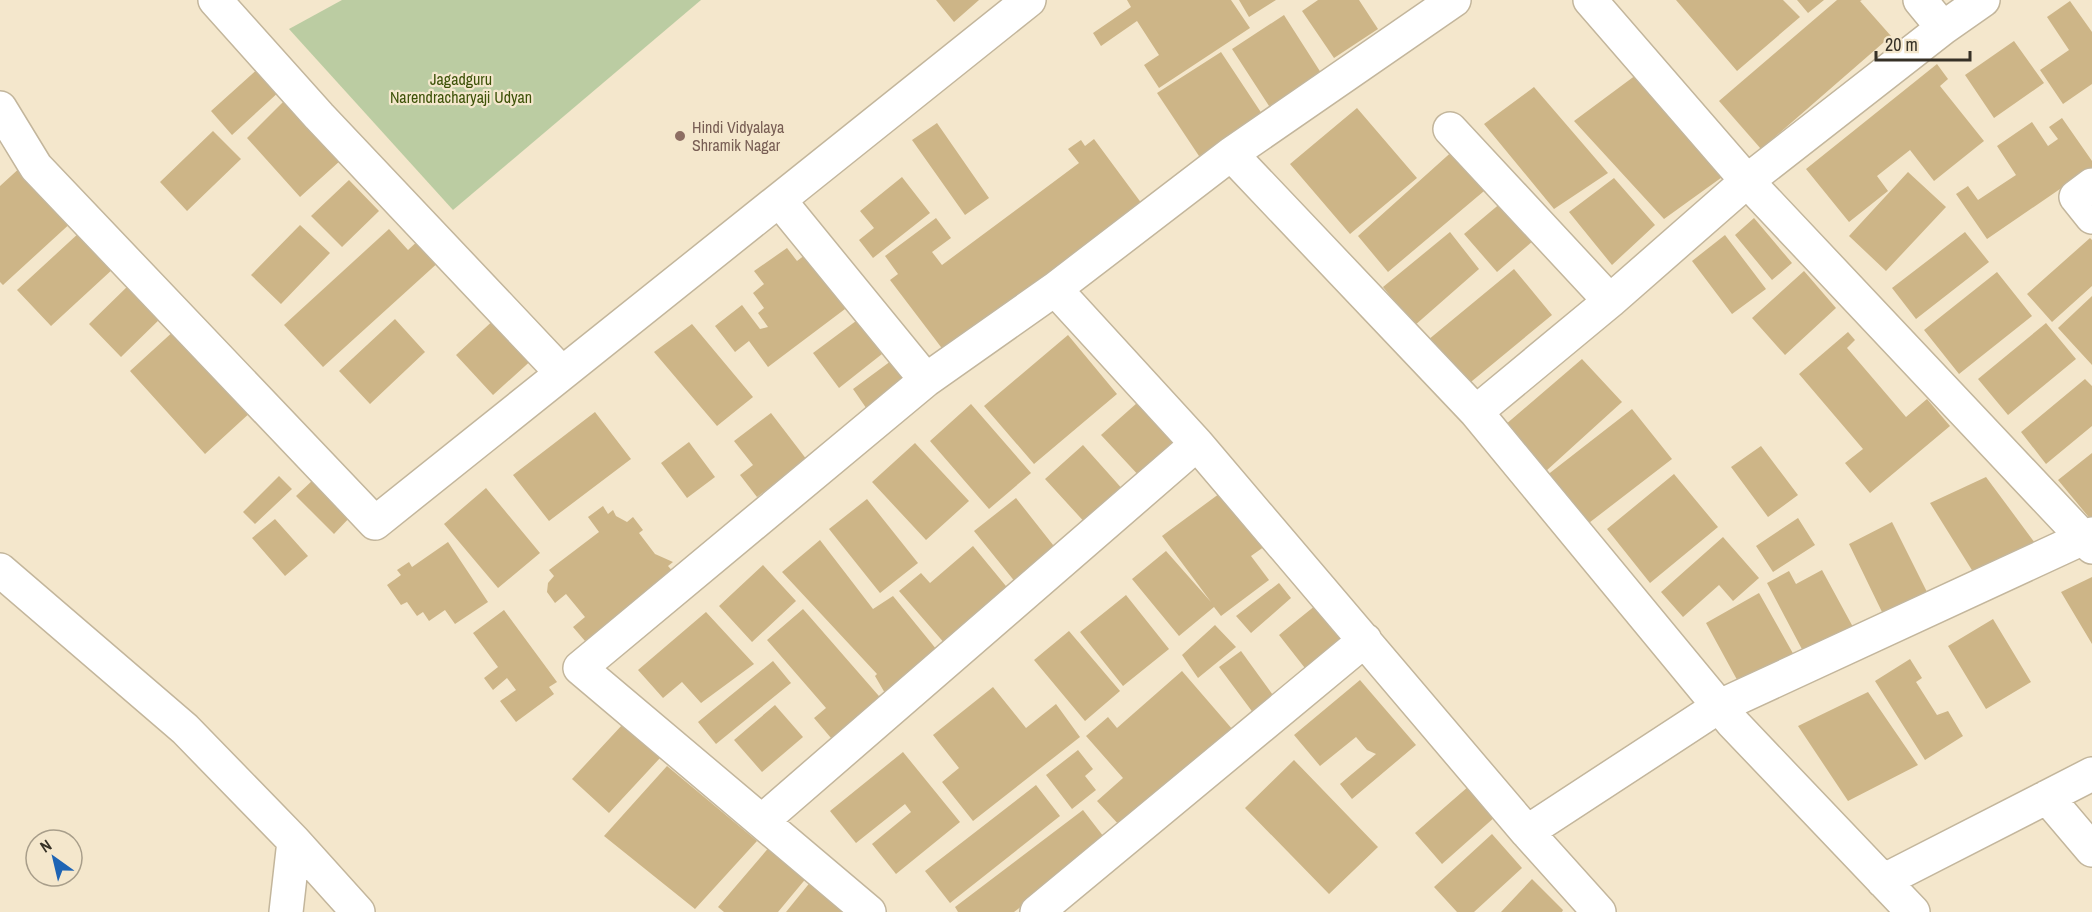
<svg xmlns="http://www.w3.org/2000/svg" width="2092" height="912" font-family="'Archivo Narrow',sans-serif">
  <rect width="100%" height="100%" fill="#f4e7cc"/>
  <path fill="#bbcca2" d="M342 0H701L453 210 289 29Z"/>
  <path fill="#cdb587" d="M936 0H979L954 22Z
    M1127 0H1231L1250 28 1159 88 1144 65 1159 55 1137 21 1101 46 1093 33 1131 7Z
    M1239 0H1276L1249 17Z
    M1318 0H1359L1378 29 1334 58 1302 11Z
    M1676 0H1783L1800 17 1737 71Z
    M1797 0H1824L1808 13Z
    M1837 0H1862L1860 1 1891 36 1761 149 1719 101Z
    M2070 1 2092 32V84L2063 104 2040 70 2069 50 2047 17Z
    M1284 15 1323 76 1271 109 1232 49Z
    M2014 41 2044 83 1994 118 1965 75Z
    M1221 52 1266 120 1203 162 1157 93Z
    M1937 64 1948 79 1940 86 1984 141 1934 181 1910 150 1877 176 1888 191 1849 222 1806 169Z
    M260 67 281 90 232 135 211 111Z
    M1640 72 1725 175 1664 219 1574 121Z
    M1534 87 1608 173 1554 209 1484 124Z
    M285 100 341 160 300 197 247 138Z
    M1357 108 1417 178 1350 234 1290 164Z
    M2062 118 2092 161V167L1987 239 1956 194 1968 186 1978 200 2016 175 1997 146 2032 122 2048 146 2058 139 2049 127Z
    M937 123 989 198 965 215 912 140Z
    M213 131 241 159 187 211 160 182Z
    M1094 139 1142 204 944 351 890 280 898 274 885 256 936 218 951 238 932 252 942 265 1079 163 1068 149 1081 140 1085 146Z
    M1456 148 1490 186 1388 272 1358 236Z
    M23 165 74 220 3 285 0 282V186Z
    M1908 172 1946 207 1886 271 1849 236Z
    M902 177 930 213 873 258 859 240 874 228 860 211Z
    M1614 178 1655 225 1612 265 1569 212Z
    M349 180 379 211 342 247 311 216Z
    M1502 202 1534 240 1497 272 1464 234Z
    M1754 218 1792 263 1772 280 1735 235Z
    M300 225 330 253 281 304 251 275Z
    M389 229 408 250 421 238 441 260 323 367 284 325Z
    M80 232 114 268 51 326 17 290Z
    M1450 232 1479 269 1414 326 1383 287Z
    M1965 232 1989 262 1916 319 1892 288Z
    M1725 235 1766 289 1732 314 1692 261Z
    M2090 238 2092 240V286L2052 322 2027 294Z
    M787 248 797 261 809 252 849 306 768 367 749 341 735 352 715 326 742 305 760 329 768 327 758 313 764 308 753 293 764 284 754 271Z
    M1514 269 1552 315 1466 386 1428 340Z
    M1804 271 1836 308 1785 355 1752 318Z
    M1997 272 2032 316 1959 374 1924 330Z
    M132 282 164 315 121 357 89 324Z
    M2092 296V365L2058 328Z
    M499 315 536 356 493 395 456 355Z
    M395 319 425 352 370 404 339 371Z
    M856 321 882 354 839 388 813 353Z
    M2046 323 2076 359 2008 415 1978 379Z
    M692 324 753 397 717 426 654 352Z
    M176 329 252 411 205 454 130 371Z
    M1848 332 1855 340 1847 348 1906 417 1927 399 1950 426 1870 493 1845 463 1863 449 1799 374Z
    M1068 335 1117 394 1034 464 984 406Z
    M895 358 913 384 871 415 853 389Z
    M1582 359 1622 402 1546 471 1505 425Z
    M2085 379 2092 386V426L2046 464 2021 432Z
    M1137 403 1177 447 1142 479 1101 435Z
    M971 404 1031 473 989 509 930 441Z
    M1632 409 1672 459 1585 526 1546 476Z
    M595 412 631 459 549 521 513 475Z
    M771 413 807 460 757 497 740 475 753 465 734 441Z
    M689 442 715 477 687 498 661 463Z
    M915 443 969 501 926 540 872 482Z
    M1083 445 1125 492 1088 526 1045 479Z
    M1761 446 1798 495 1768 517 1731 467Z
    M2092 453V521L2058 480Z
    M1674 474 1718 527 1650 583 1607 529Z
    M279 476 292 489 255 524 243 512Z
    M1986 477 2035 543 1975 575 1930 503Z
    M315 478 352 515 334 534 296 496Z
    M486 488 540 553 498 588 444 524Z
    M1227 488 1268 544 1251 556 1269 580 1221 616 1214 607 1179 636 1132 579 1166 551 1211 602 1162 536Z
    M1016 498 1057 550 1016 583 974 531Z
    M867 499 918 563 880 593 829 529Z
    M603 506 608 514 613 510 616 516 627 522 633 517 643 530 639 533 655 554 673 562 668 566 676 575 599 639 594 635 585 641 573 627 585 617 566 594 555 603 547 592 548 583 554 576 549 570 599 532 588 517Z
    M1798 518 1815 545 1773 572 1756 546Z
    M275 519 308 556 285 576 252 538Z
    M1892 522 1927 592 1883 614 1849 544Z
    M1723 537 1759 578 1733 601 1719 585 1683 617 1661 592Z
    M820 540 873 609 893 596 941 655 889 700 875 676 877 674 782 572Z
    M448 542 488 602 455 624 445 610 429 621 423 612 417 616 407 602 401 605 387 585 401 575 397 570 409 562 412 567Z
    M973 546 1010 591 946 645 899 591 921 573 930 583Z
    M763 565 796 601 752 642 719 606Z
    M1822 570 1853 627 1804 653 1767 583 1789 571 1796 584Z
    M2092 577V644L2061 592Z
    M1279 583 1291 598 1251 633 1236 616Z
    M1759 593 1795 657 1741 687 1706 623Z
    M1126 595 1169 649 1123 686 1080 632Z
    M1316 605 1346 643 1308 672 1279 635Z
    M803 609 885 703 837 745 814 718 826 708 767 640Z
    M504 610 557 682 549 687 554 694 516 722 500 701 516 690 507 678 493 690 484 678 498 667 473 633Z
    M706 612 754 664 701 703 682 682 663 698 638 670Z
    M1993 619 2031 682 1986 709 1948 646Z
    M1215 625 1236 647 1198 678 1182 655Z
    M1069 631 1120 691 1085 721 1034 660Z
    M1241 651 1275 698 1254 714 1219 667Z
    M1910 659 1922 678 1916 682 1937 715 1948 711 1963 736 1925 760 1875 681Z
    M773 661 791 683 716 744 698 722Z
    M1182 671 1233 730 1121 827 1097 801 1123 778 1086 736 1108 717 1117 728Z
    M1360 680 1416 745 1352 799 1340 784 1376 754 1367 750 1356 737 1320 766 1294 735Z
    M993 687 1026 728 1056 704 1080 737 973 821 942 782 959 768 933 735Z
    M1868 692 1918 765 1848 801 1798 726Z
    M775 705 803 737 762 772 734 740Z
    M623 724 660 758 609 813 572 779Z
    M1078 750 1093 769 1085 776 1096 790 1072 809 1046 775Z
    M903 752 960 822 896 874 872 844 911 812 905 804 856 843 830 811Z
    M1294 760 1378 847 1329 894 1245 808Z
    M667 766 757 841 695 909 604 836Z
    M1036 785 1060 816 950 903 925 871Z
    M1469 786 1496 816 1442 864 1415 833Z
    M1083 810 1107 841 1014 912H958L955 907Z
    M1492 834 1522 868 1474 912H1457L1434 887Z
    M771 845 808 876 778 912H724L718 907Z
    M1532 879 1563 910 1562 912H1501Z
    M812 880 851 912H786Z"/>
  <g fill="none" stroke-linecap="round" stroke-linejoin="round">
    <g stroke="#c3b69c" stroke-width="36">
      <path id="minor" d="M215 0 319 116 562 373
        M1454 0 1231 154 1476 412 1732 722 1913 912
        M1590 0 1747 181 2092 547
        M1920 0 1943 28
        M0 108 36 167 375 523 1029 0
        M1450 129 1610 301
        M1231 154 1055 289 1197 444 1527 832 1599 912
        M2092 185 2076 197 2092 217
        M779 200 926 380
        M1476 412 1610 301 1747 181 1943 28 1983 0
        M0 570 185 729 294 841 286 912
        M2047 797 2092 850
        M762 821 1197 444
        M1527 832 1718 707 2092 534
        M294 841 358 912
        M1883 881 2092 774
        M869 912 580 668 926 380 1055 289
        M1037 912 1365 640"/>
    </g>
    <use href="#minor" stroke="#fff" stroke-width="33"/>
  </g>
  <circle fill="#8d6e63" stroke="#f4e7cc" stroke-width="2" cx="680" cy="136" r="6"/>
  <g text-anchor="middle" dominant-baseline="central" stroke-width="4.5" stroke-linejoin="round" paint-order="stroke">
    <g font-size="16" fill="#3d5208" stroke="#f4e7cc">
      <text x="461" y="79">Jagadguru<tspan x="461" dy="18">Narendracharyaji Udyan</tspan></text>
    </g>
    <g font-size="16" fill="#785e54" stroke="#f4e7cc" text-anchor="start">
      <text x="692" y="127">Hindi Vidyalaya<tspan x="692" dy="18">Shramik Nagar</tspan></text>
    </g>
  </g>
  <g transform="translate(54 858) rotate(326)"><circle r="28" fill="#f4e7cc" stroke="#a89e8a" stroke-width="1.5"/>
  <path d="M0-4.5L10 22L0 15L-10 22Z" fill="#1e64b4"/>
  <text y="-9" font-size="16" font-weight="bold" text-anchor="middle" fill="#363126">N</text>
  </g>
  <path d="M1876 51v9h94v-9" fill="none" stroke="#363126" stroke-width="3"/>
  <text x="1885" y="51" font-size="18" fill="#363126" stroke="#f4e7cc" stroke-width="4.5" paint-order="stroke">20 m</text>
</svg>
